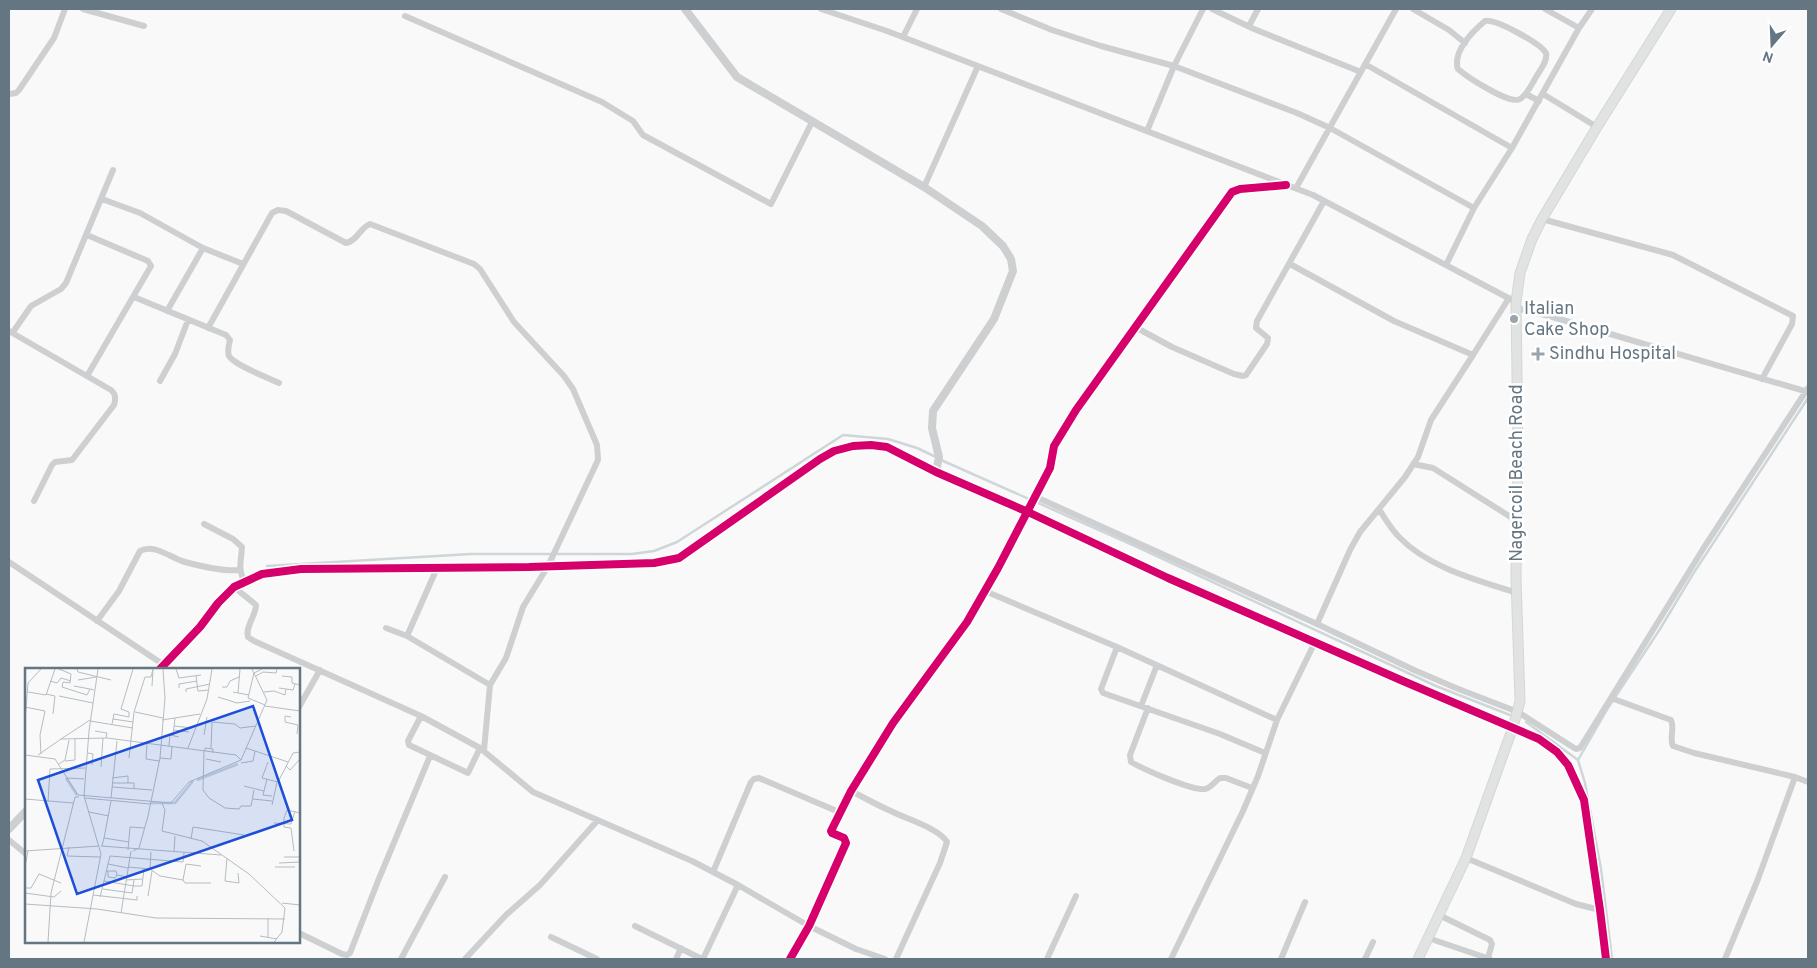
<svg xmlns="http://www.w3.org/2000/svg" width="1817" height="968" font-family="Overpass,sans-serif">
  <rect width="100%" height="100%" fill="#f9f9f9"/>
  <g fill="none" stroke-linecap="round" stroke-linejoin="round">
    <path stroke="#ced6d9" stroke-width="2.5" d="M941 460 1135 546 1436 686 1510 715
      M267 566 471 554H632L654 551 677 542 843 435 888 439 917 448 936 457
      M1526 722 1578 760 1585 783 1601 869 1612 959
      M1578 760 1608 708 1660 629 1693 574 1808 398"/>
    <g stroke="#d5d6d7" stroke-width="11">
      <path id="secondary" d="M1418 959 1466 858 1513 727 1520 701 1516 578 1518 449 1516 302 1520 273 1532 239 1542 219 1597 127 1671 9"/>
    </g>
    <path stroke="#cecfd0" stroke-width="6" d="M83 9 144 26
      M821 9 887 31 1313 195 1516 302
      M1001 9 1052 30 1101 46 1174 66 1297 113 1330 128 1474 208 1512 148 1365 64
      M1212 9 1254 29 1361 72
      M1413 9 1449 30 1465 43
      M1545 9 1579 28 1592 9
      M405 16 602 102 633 121 643 135 771 204 812 122
      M1485 21C1496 19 1540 43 1546 53 1548 61 1540 70 1536 77 1532 84 1527 95 1520 99 1510 105 1467 77 1458 69 1452 52 1473 31 1485 21Z
      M1249 26 1258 9
      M903 37 917 9
      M9 94 16 93 19 90 54 38 65 9
      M1526 94 1539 101
      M1543 94 1597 127
      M1147 131 1174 66 1203 9
      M1512 148 1579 28
      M924 187 978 66
      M1296 188 1396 9
      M102 199 140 213 203 248 243 264
      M1542 219 1673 255 1793 316 1792 324 1762 379
      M1290 264 1394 321 1473 355 1509 298
      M1446 265 1474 208
      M134 297 226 335 230 340C229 344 227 351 229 356 234 365 269 378 279 383
      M1516 308 1549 316 1808 392
      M167 311 203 248
      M1135 327 1172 347 1234 374 1243 376 1246 375 1267 344 1268 338 1256 328 1257 321 1324 201
      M208 328 272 213 278 210 286 211 346 243C357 241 360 228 370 224L474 264 480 269 514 322 564 376 573 389 597 445 598 460 548 566 523 607 506 658 490 685 484 750
      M9 331 111 390C116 394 116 399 114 405L72 460 55 462 52 465 34 501
      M13 332 31 306 61 289 66 283 113 170
      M87 376 151 266 148 261 87 235
      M160 381 175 354 188 320
      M1413 464 1433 468 1517 521
      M1036 497 1317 624 1414 670 1456 688 1518 712 1571 746 1576 749 1580 748 1703 549 1808 388
      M1379 509C1385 519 1391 529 1399 537 1429 568 1477 580 1517 593
      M204 524 233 539 242 547C241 563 238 566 244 582
      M9 562 164 665
      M234 587 256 605C256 616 245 626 248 637L254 641 421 716 480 748 533 792 692 861 738 885 809 926 856 949 885 959
      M985 591 1117 647 1277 720
      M97 621 119 591 140 551C154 543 171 558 185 562 200 566 224 572 240 570
      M1317 624 1350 550 1360 532 1405 477 1418 457 1431 420 1473 355
      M386 628 407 636 490 685
      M407 636 437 568
      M1117 647 1101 689 1103 693 1220 734 1265 753
      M1611 698 1671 720C1675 728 1669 738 1673 746L1694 753 1795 777 1808 782
      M1141 706 1157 665
      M299 707 320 670
      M1148 708 1130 755 1131 762C1143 769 1192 791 1205 789 1211 788 1215 781 1220 778H1226L1252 788
      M421 716 408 741 409 745 468 773 480 748
      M851 791C865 798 879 806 893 812 907 819 940 829 947 842L940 863 896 959
      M9 840 26 854
      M1466 858 1576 904 1600 910
      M713 872 751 782 754 779 759 778 839 812
      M1439 915 1490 940 1492 944 1488 958
      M635 926 702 959
      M299 933 342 954 347 955 350 953 378 881 430 756
      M551 937 597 959
      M1428 938 1490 959
      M401 959 445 877
      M465 959 506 915 540 885 597 821
      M676 959 681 948
      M703 959 738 885
      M790 959 809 926 846 843 844 838 832 833 831 831 851 791 893 723 967 622 998 568 1050 468 1054 446 1076 410 1232 192 1240 189 1286 185
      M1047 959 1076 896
      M1171 959 1243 811 1258 776 1277 720 1315 642
      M1281 959 1305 902
      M1365 959 1373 942
      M1725 959 1758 879 1795 777"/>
    <path stroke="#cecfd0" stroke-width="8" d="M685 9 737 77 924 187 982 226 1003 246 1011 259 1013 271 994 319 933 411 932 428 939 457 936 472
      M160 669 200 627 218 603 234 587 262 574 301 569 529 567 654 563 679 558 820 459 834 451 853 446 871 445 887 447 936 472 1028 512 1168 578 1403 681 1539 739 1557 752 1568 765 1584 800 1600 910 1606 959
      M9 829 26 811"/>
    <use href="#secondary" stroke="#e1e2e2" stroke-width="9"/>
    <g stroke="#fff" stroke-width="11">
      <path id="cycleway" d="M160 669 200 627 218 603 234 587 262 574 301 569 529 567 654 563 679 558 820 459 834 451 853 446 871 445 887 447 936 472 1028 512 1168 578 1403 681 1539 739 1557 752 1568 765 1584 800 1600 910 1606 959
        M790 959 809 926 846 843 844 838 832 833 831 831 851 791 893 723 967 622 998 568 1050 468 1054 446 1076 410 1232 192 1240 189 1286 185"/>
    </g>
    <use href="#cycleway" stroke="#d6006c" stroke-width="8"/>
  </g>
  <g fill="#99a4ac" stroke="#fff" stroke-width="2">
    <circle cx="1514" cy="319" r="5"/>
    <path d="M1535.5 346.5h5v5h5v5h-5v5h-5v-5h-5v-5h5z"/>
  </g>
  <g text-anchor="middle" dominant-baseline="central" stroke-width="5" stroke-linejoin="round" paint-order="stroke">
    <g font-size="18" fill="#657683" stroke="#fff" text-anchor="start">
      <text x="1524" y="309">Italian<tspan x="1524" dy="21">Cake Shop</tspan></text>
      <text x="1549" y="354">Sindhu Hospital</text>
    </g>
    <g font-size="18" fill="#657683" stroke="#fff">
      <text transform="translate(1517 473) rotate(-90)">Nagercoil Beach Road</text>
    </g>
  </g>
  <g transform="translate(25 668)">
    <rect width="275" height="275" fill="#f9f9f9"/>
    <path fill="none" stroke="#ced6d9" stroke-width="2.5" d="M41 110 52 127M172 112 213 96M125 135H150L168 113"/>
    <path fill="none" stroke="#b5bdc3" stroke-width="1" d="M34 1 46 6 45 15 38 14 37 19 62 27 65 21 69 22M52 1 53 4 86 12M151 1 154 10 176 7M237 1 229 5 223 30 240 37M171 8 173 23 184 22M231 8 238 4 251 5 252 1M257 8 267 9V15L275 17M53 12 71 9M25 13 32 15 36 10 46 13M49 18 65 21M127 18 128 2M197 19H202L205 13 214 9M154 20V16L172 13M254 20 268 22 270 16M3 24 21 27 30 1M161 24V21L185 16M208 24 224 27M239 24 249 23 260 27 261 21M213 25 215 1M21 26 30 28 28 46M34 28 68 35M193 29 212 35 225 33M240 38 275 43M0 39 20 43 15 67 16 86M110 44 138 50M104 49V44L96 41 108 1M266 49 260 48V54L273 57 272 66M88 51 108 54M137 52 175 46M0 53 3 15 16 1M65 53 108 60M87 56 89 46 104 49M149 58 167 60M149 62 164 64M70 63 82 65 81 70M179 67 182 49M148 68 150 50M36 71 65 52M122 75 121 91 134 93M144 78 145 67 154 69M163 80 182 31 187 1M186 80 187 54 210 56 215 60 231 58M221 80 263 94M179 83 178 122 184 130 200 140 214 141 216 138H226L229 122M180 83V80L188 81V85M63 85 68 86 67 97M0 87 30 91 53 127 146 135 164 114 216 92 242 32 227 1M13 87 36 71 82 70 211 87 216 92M104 90 109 44 120 9H126L128 1M135 90 146 91 147 78M181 91 196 94M40 93 50 92V71M243 94 237 110 253 114 268 85 275 84M216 95 228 93 230 83M34 96 40 92 44 72M261 98 265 102 275 91M76 99 78 70M41 110 59 111M87 110 103 108V115M242 111 238 127 247 128M87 115H109V121M219 118 239 123M87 119 127 122M60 130 125 136M86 130 92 73M0 131 48 135M228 131 247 133M23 134 25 101 60 100M137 135 140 142 137 163 177 173 224 206 260 240 257 264 249 274M247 137 252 114M64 144 84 148M249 155 266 156 270 143M79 170 86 133M166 171 168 159 219 167M76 178 196 187M77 178 79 170 104 174M44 179 42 188 75 189M103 182 105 159 120 160M0 183 74 178M108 183 114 180 123 148 135 90 140 30 138 1M269 183 266 160 259 159V150L262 142 275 145M149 184 150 168M259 189H275M202 190 200 213 214 215 213 205M254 195 275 194M0 198 3 183M103 199 125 201 126 184M250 199H270M103 200 83 196 85 188 158 194 159 185M125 201 135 208 158 212 161 196 176 198M81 203H91L92 207 102 209M83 203V209L90 210 92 207M101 212 117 211M158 212 160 215H186M79 213 83 196M109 218H117L119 200M0 220H6L14 206 36 215M78 221 107 225 109 212M0 225 29 229 36 223M68 227 112 232V228M123 228 127 203M75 229 79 213 109 218M257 235 275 237M0 236 72 241 131 250 260 251M96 245 106 183M235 268 252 271M243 269V250M23 274 26 225 50 129H54M59 274 76 186 59 128 64 63 73 1"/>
    <path fill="#1d4ed8" fill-opacity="0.15" stroke="#1d4ed8" stroke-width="2.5" d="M228 38 267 152 52 226 13 112Z"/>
    <rect width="275" height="275" fill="none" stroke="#657683" stroke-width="2.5"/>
  </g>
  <rect width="1817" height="968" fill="none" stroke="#657683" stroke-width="20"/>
  <g transform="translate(1772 45) rotate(199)" stroke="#ffffff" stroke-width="4" paint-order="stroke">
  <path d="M0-4L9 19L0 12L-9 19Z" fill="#657683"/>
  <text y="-8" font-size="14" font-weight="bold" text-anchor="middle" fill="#657683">N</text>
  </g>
</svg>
